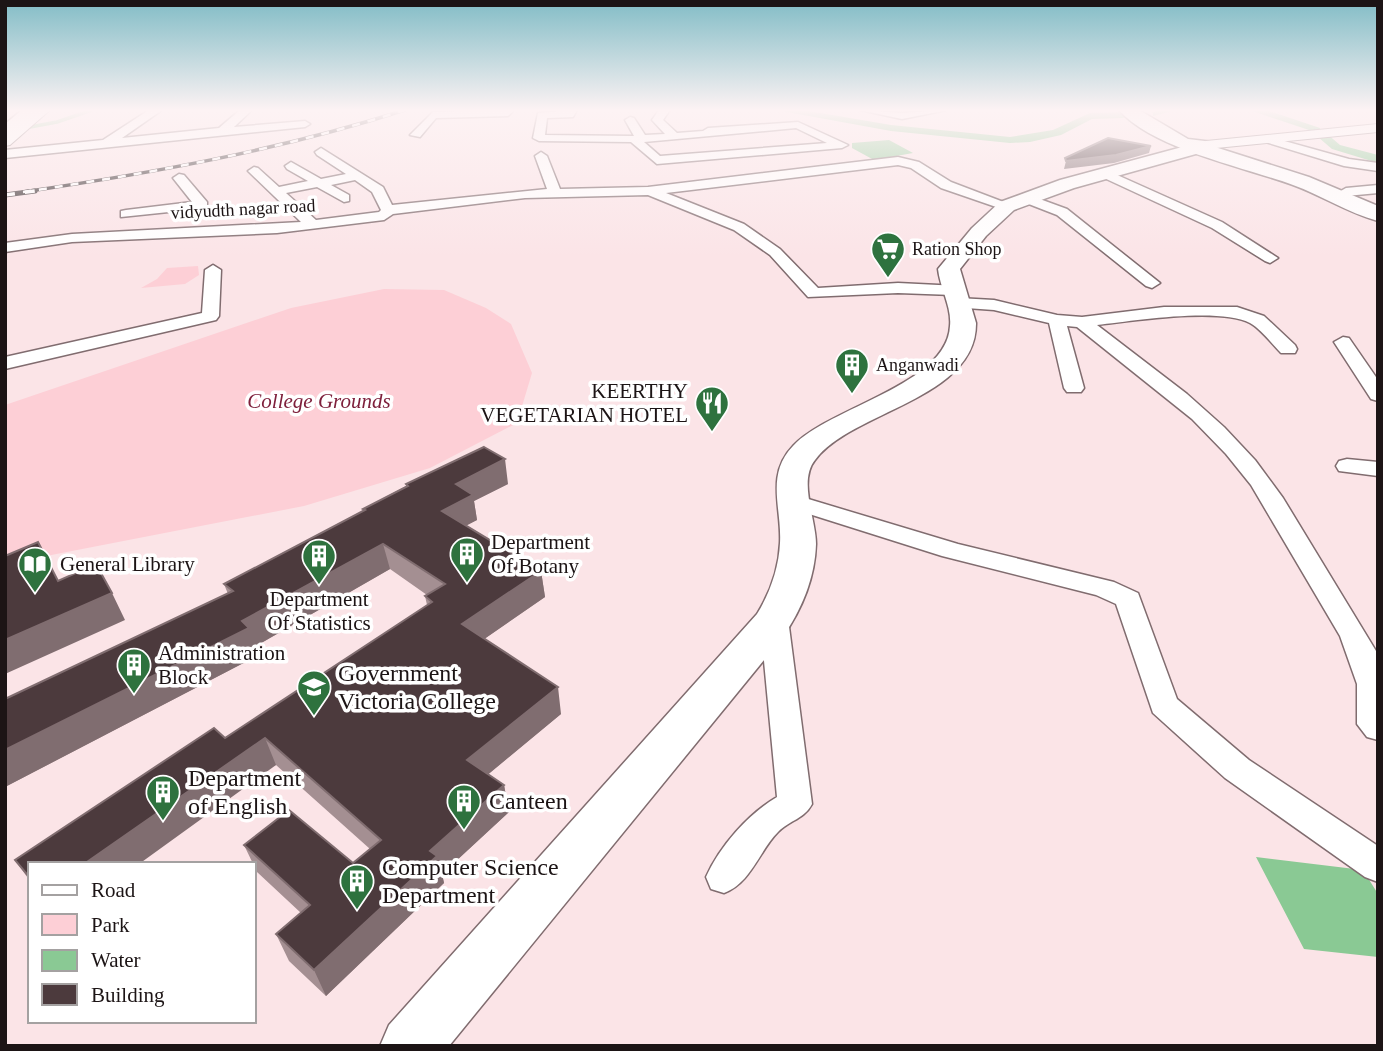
<svg xmlns="http://www.w3.org/2000/svg" width="1383" height="1051" font-family="'Times New Roman',serif">
  <rect width="100%" height="100%" fill="#fbe4e7"/>
  <path fill="#fdcfd6" d="M198 266 199 275 185 284 141 288 157 279 167 268Z
    M384 289 444 290 486 308 511 324 532 373 517 423 430 468 304 506 5 564V405L291 308Z"/>
  <path fill="#8ac994" d="M889 140 913 153 874 160 852 148V143Z
    M1256 857 1363 870 1378 894V957L1304 949Z"/>
  <g fill="none" stroke-linecap="round" stroke-linejoin="round">
    <path stroke="#8ac994" stroke-width="3.5" d="M30 127 57 122 92 110"/>
    <path fill="#8ac994" fill-rule="evenodd" d="M776 110H803L891 125 1010 137 1053 130 1090 113 1123 112 1128 115 1123 118 1092 119 1061 135 1030 142 1010 143 891 131Z
      M1158 110H1176L1153 116V112Z
      M1249 110H1266L1320 128V132L1326 133 1340 145 1378 155V163L1332 149 1318 137V133Z"/>
    <g stroke="#806c6f" stroke-width="3">
      <path id="minor" d="M149 110H162L122 138 219 128 240 110H252L234 127 305 121 310 124 305 127 5 158V150L103 140Z
        M514 110 508 116 436 118 420 137 410 135 433 112Z
        M577 110 573 117 547 118 545 135 634 136 625 120 630 117 634 118 645 135 665 134 652 120 659 110H670L663 120 677 133 703 131 708 128 798 122 848 145 842 148 657 164 631 142 539 141 533 138 538 113ZM796 128 827 143 660 156 644 142Z
        M860 110 902 113 947 110 902 119Z
        M1266 136 1349 159 1378 163V171L1344 166 1262 141 1260 139Z
        M321 148 383 187 392 205 547 189 535 156 541 152 547 156 560 189 648 187 898 157 919 162 951 182 1014 206 1012 209H1002L941 188 911 168 898 165 666 193 744 224 780 249 818 288 898 283 959 286 961 290 953 295 898 293 808 297 770 255 734 230 648 195 525 198 393 214 384 220 277 233 72 242 5 252V243L72 234 301 222 248 171 254 167 258 168 279 187 308 181 287 169 285 166 291 162 321 179 346 174 317 155 315 152ZM355 180 372 192 381 210 379 212 316 220 286 193 317 187 344 202 349 201V195L331 185Z
        M1106 170 1222 222 1278 258 1270 263 1265 261 1212 228 1102 177V171Z
        M179 174 184 175 207 202V208L121 217V211L126 210 192 202 173 178Z
        M1378 185V193L1346 196 1339 192 1346 188Z
        M1026 194 1067 209 1160 283 1152 288 1146 286 1057 215 1021 201V195Z
        M213 265 221 270 219 316 216 320 5 369V357L202 313 205 270Z
        M958 298 994 300 1057 315 1082 317 1164 307H1237L1264 316 1295 345 1297 349 1295 353H1281C1272 344 1261 329 1250 323 1219 307 1133 321 1097 325L1187 394 1224 427 1255 460 1283 498 1376 651 1378 740 1367 737 1357 724V684L1340 636 1251 485 1226 454 1192 419 1077 327 1067 326 1084 388 1081 392H1067L1064 388 1049 323 994 310 952 307 950 303 952 299Z
        M1343 337 1349 338 1378 380V401L1371 399 1334 342Z
        M1347 459 1378 462V476L1339 471 1336 466 1339 461Z
        M795 495 958 544 1114 582 1138 593 1177 699 1249 760 1378 846V882L1365 877 1225 778 1153 713 1116 604 1096 595 942 556 787 507 783 502 787 497Z
        M774 610 784 612 788 619 812 804C804 819 790 820 778 832 759 851 751 883 724 893L711 889 706 877C720 846 748 814 777 797L760 619 764 612Z"/>
    </g>
    <g stroke="#806c6f" stroke-width="2">
      <path id="tertiary" d="M35 110H50L10 145 5 146V134Z
        M1378 124V132L1206 149 1199 145 1206 141Z"/>
    </g>
    <g stroke="#806c6f" stroke-width="3">
      <path id="secondary" d="M1197 143 1203 144 1205 148 1203 152 1074 188 1014 210 986 236 960 269 976 323C977 399 851 411 815 460 798 481 816 519 816 544 815 578 801 611 782 638L449 1046H380L389 1025 757 614C770 593 779 567 780 543 782 508 765 475 793 446 829 407 947 385 950 326 952 307 940 288 938 269L972 228 1000 202 1060 180Z"/>
    </g>
    <g stroke="#806c6f" stroke-width="3">
      <path id="primary" d="M22 110H41L11 137 5 138V124Z"/>
    </g>
    <g stroke="#806c6f" stroke-width="3">
      <path id="trunk" d="M1119 110H1139L1188 139 1213 142 1215 147 1309 177 1378 206V221C1348 213 1321 195 1293 185 1244 167 1153 149 1119 110Z"/>
    </g>
    <use href="#minor" fill="#fff" fill-rule="evenodd"/>
    <use href="#tertiary" fill="#fff" fill-rule="evenodd"/>
    <use href="#secondary" fill="#fff" fill-rule="evenodd"/>
    <use href="#primary" fill="#fff" fill-rule="evenodd"/>
    <use href="#trunk" fill="#fff" fill-rule="evenodd"/>
    <g stroke="#3a3032" stroke-width="3.5">
      <path id="rail-far1" d="M23 192C153 173 280 150 405 110"/>
    </g>
    <g stroke="#3a3032" stroke-width="5">
      <path id="rail" d="M5 195 35 191"/>
    </g>
    <use href="#rail-far1" stroke="#fff" stroke-width="2.5" stroke-dasharray="8" stroke-linecap="butt"/>
    <use href="#rail" stroke="#fff" stroke-width="3.5" stroke-dasharray="10" stroke-linecap="butt"/>
  </g>
  <path fill="#a48f92" d="M406 484H508L474 501 477 520 466 525 541 571 545 597 484 639 561 714 488 774 504 785 509 812 442 874 444 883 326 996 289 961 276 934 301 913 257 872 244 845 353 863 370 849 276 765 30 864V881L15 860 225 738 427 605 425 596 427 595 390 569 256 646 259 655 5 787V699L228 594 224 584 364 511 363 509 406 486Z"/>
  <path fill="#806d70" d="M1151 146 1149 153 1114 163 1064 169 1066 161Z
    M505 459 508 484 474 501 477 520 447 536 442 511 456 484Z
    M383 544 390 569 256 646 259 655 5 787V750Z
    M541 571 545 597 467 651 462 624Z
    M112 593 125 620 5 674V640Z
    M558 687 561 714 473 787 467 760Z
    M265 738 276 765 139 864H84Z
    M504 785 509 812 442 874 444 883 326 996 314 970 430 851Z"/>
  <path fill="#4c3a3d" stroke="#806d70" stroke-width="2" d="M1108 138 1151 146 1116 155 1066 161 1065 158Z
    M484 447 505 459 456 484 473 495 442 511 541 571 462 624 558 687 467 760 504 785 430 851 437 856 314 970 276 934 310 905 244 845 289 810 353 863 381 840 265 738 84 864H30V878L15 860 214 728 225 738 432 602 425 596 445 584 383 544 242 621 249 628 5 750V699L233 591 224 584 365 510 363 509 408 486 406 484Z
    M38 542 58 581 96 564 112 593 5 640V556Z"/>
  <linearGradient id="sky" x2="0" y2="1"><stop stop-color="#82bcc6"/><stop offset="0.43" stop-color="#fdf3f4"/><stop offset="1" stop-color="#fdf3f4" stop-opacity="0"/></linearGradient>
  <rect width="1383" height="257" fill="url(#sky)"/>
  <defs>
    <g id="supermarket-pin" transform="scale(1.75)"><path d="M0 17L-7.5 6A9.5 9.5 0 1 1 7.5 6Z" fill="#2e723e" stroke="#fff"/><path d="M-6-5.5h2.5l.6 2H6L4.5 2H-2.5L-4.4-4H-6ZM-1.5 3.2a1.3 1.3 0 1 0 .1 0ZM3 3.2a1.3 1.3 0 1 0 .1 0Z" fill="#fff"/></g>
    <g id="building-pin" transform="scale(1.75)"><path d="M0 17L-7.5 6A9.5 9.5 0 1 1 7.5 6Z" fill="#2e723e" stroke="#fff"/><path d="M-4-6H4V6H1V3H-1V6H-4ZM-2.5-4.3h1.7v1.8h-1.7ZM.8-4.3h1.7v1.8H.8ZM-2.5-1h1.7V.8h-1.7ZM.8-1h1.7V.8H.8Z" fill="#fff"/></g>
    <g id="restaurant-pin" transform="scale(1.75)"><path d="M0 17L-7.5 6A9.5 9.5 0 1 1 7.5 6Z" fill="#2e723e" stroke="#fff"/><path d="M-5-6h1v4h1v-4h1v4h1v-4h1v5L-1.5 .5V6h-2V.5L-5-1ZM5-6V6H3V1.5H1.5Q1.5-4 5-6Z" fill="#fff"/></g>
    <g id="library-pin" transform="scale(1.75)"><path d="M0 17L-7.5 6A9.5 9.5 0 1 1 7.5 6Z" fill="#2e723e" stroke="#fff"/><path d="M-6-4Q-3-5.5-.7-3.5V5Q-3 3-6 4ZM6-4Q3-5.5 .7-3.5V5Q3 3 6 4Z" fill="#fff"/></g>
    <g id="university-pin" transform="scale(1.75)"><path d="M0 17L-7.5 6A9.5 9.5 0 1 1 7.5 6Z" fill="#2e723e" stroke="#fff"/><path d="M0-5L7-2L0 1L-7-2ZM-4 1L0 2.5L4 1V4Q0 6-4 4Z" fill="#fff"/></g>
  </defs>
  <g fill-rule="evenodd">
    <use href="#supermarket-pin" x="888" y="249"/>
    <use href="#building-pin" x="852" y="365"/>
    <use href="#restaurant-pin" x="712" y="403"/>
    <use href="#building-pin" x="467" y="554"/>
    <use href="#building-pin" x="319" y="556"/>
    <use href="#library-pin" x="35" y="564"/>
    <use href="#building-pin" x="134" y="665"/>
    <use href="#university-pin" x="314" y="687"/>
    <use href="#building-pin" x="163" y="792"/>
    <use href="#building-pin" x="464" y="801"/>
    <use href="#building-pin" x="357" y="881"/>
  </g>
  <g text-anchor="middle" dominant-baseline="central" stroke-width="7" stroke-linejoin="round" paint-order="stroke">
    <g font-size="18" fill="#1c1415" stroke="#fff">
      <text transform="translate(243 209) rotate(-3)">vidyudth nagar road</text>
    </g>
    <g font-size="18" fill="#1c1415" stroke="#fff" text-anchor="start">
      <text x="912" y="249">Ration Shop</text>
      <text x="876" y="365">Anganwadi</text>
    </g>
    <g font-size="21" fill="#1c1415" stroke="#fff" text-anchor="start">
      <text x="688" y="391" text-anchor="end">KEERTHY<tspan x="688" dy="24">VEGETARIAN HOTEL</tspan></text>
      <text x="491" y="542">Department<tspan x="491" dy="24">Of Botany</tspan></text>
      <text x="60" y="564">General Library</text>
      <text x="319" y="599" text-anchor="middle">Department<tspan x="319" dy="24">Of Statistics</tspan></text>
      <text x="158" y="653">Administration<tspan x="158" dy="24">Block</tspan></text>
    </g>
    <g font-size="21" font-style="italic" fill="#7e203c" stroke="#fff">
      <text x="319" y="401">College Grounds</text>
    </g>
    <g font-size="24" fill="#1c1415" stroke="#fff" text-anchor="start">
      <text x="338" y="673">Government<tspan x="338" dy="28">Victoria College</tspan></text>
      <text x="188" y="778">Department<tspan x="188" dy="28">of English</tspan></text>
      <text x="489" y="801">Canteen</text>
      <text x="382" y="867">Computer Science<tspan x="382" dy="28">Department</tspan></text>
    </g>
  </g>
  <rect width="1383" height="1051" fill="none" stroke="#1c1415" stroke-width="14"/>
  <rect x="28" y="862" width="228" height="161" fill="#ffffff" stroke="#a4a1a1" stroke-width="2"/>
  <rect x="42" y="885" width="35" height="10" fill="#ffffff" stroke="#a4a1a1" stroke-width="2"/>
  <text x="91" y="897" font-size="21" fill="#1c1415">Road</text>
  <rect x="42" y="914" width="35" height="21" fill="#fdcfd6" stroke="#a4a1a1" stroke-width="2"/>
  <text x="91" y="932" font-size="21" fill="#1c1415">Park</text>
  <rect x="42" y="950" width="35" height="21" fill="#8ac994" stroke="#a4a1a1" stroke-width="2"/>
  <text x="91" y="967" font-size="21" fill="#1c1415">Water</text>
  <rect x="42" y="984" width="35" height="21" fill="#4c3a3d" stroke="#a4a1a1" stroke-width="2"/>
  <text x="91" y="1002" font-size="21" fill="#1c1415">Building</text>
</svg>
